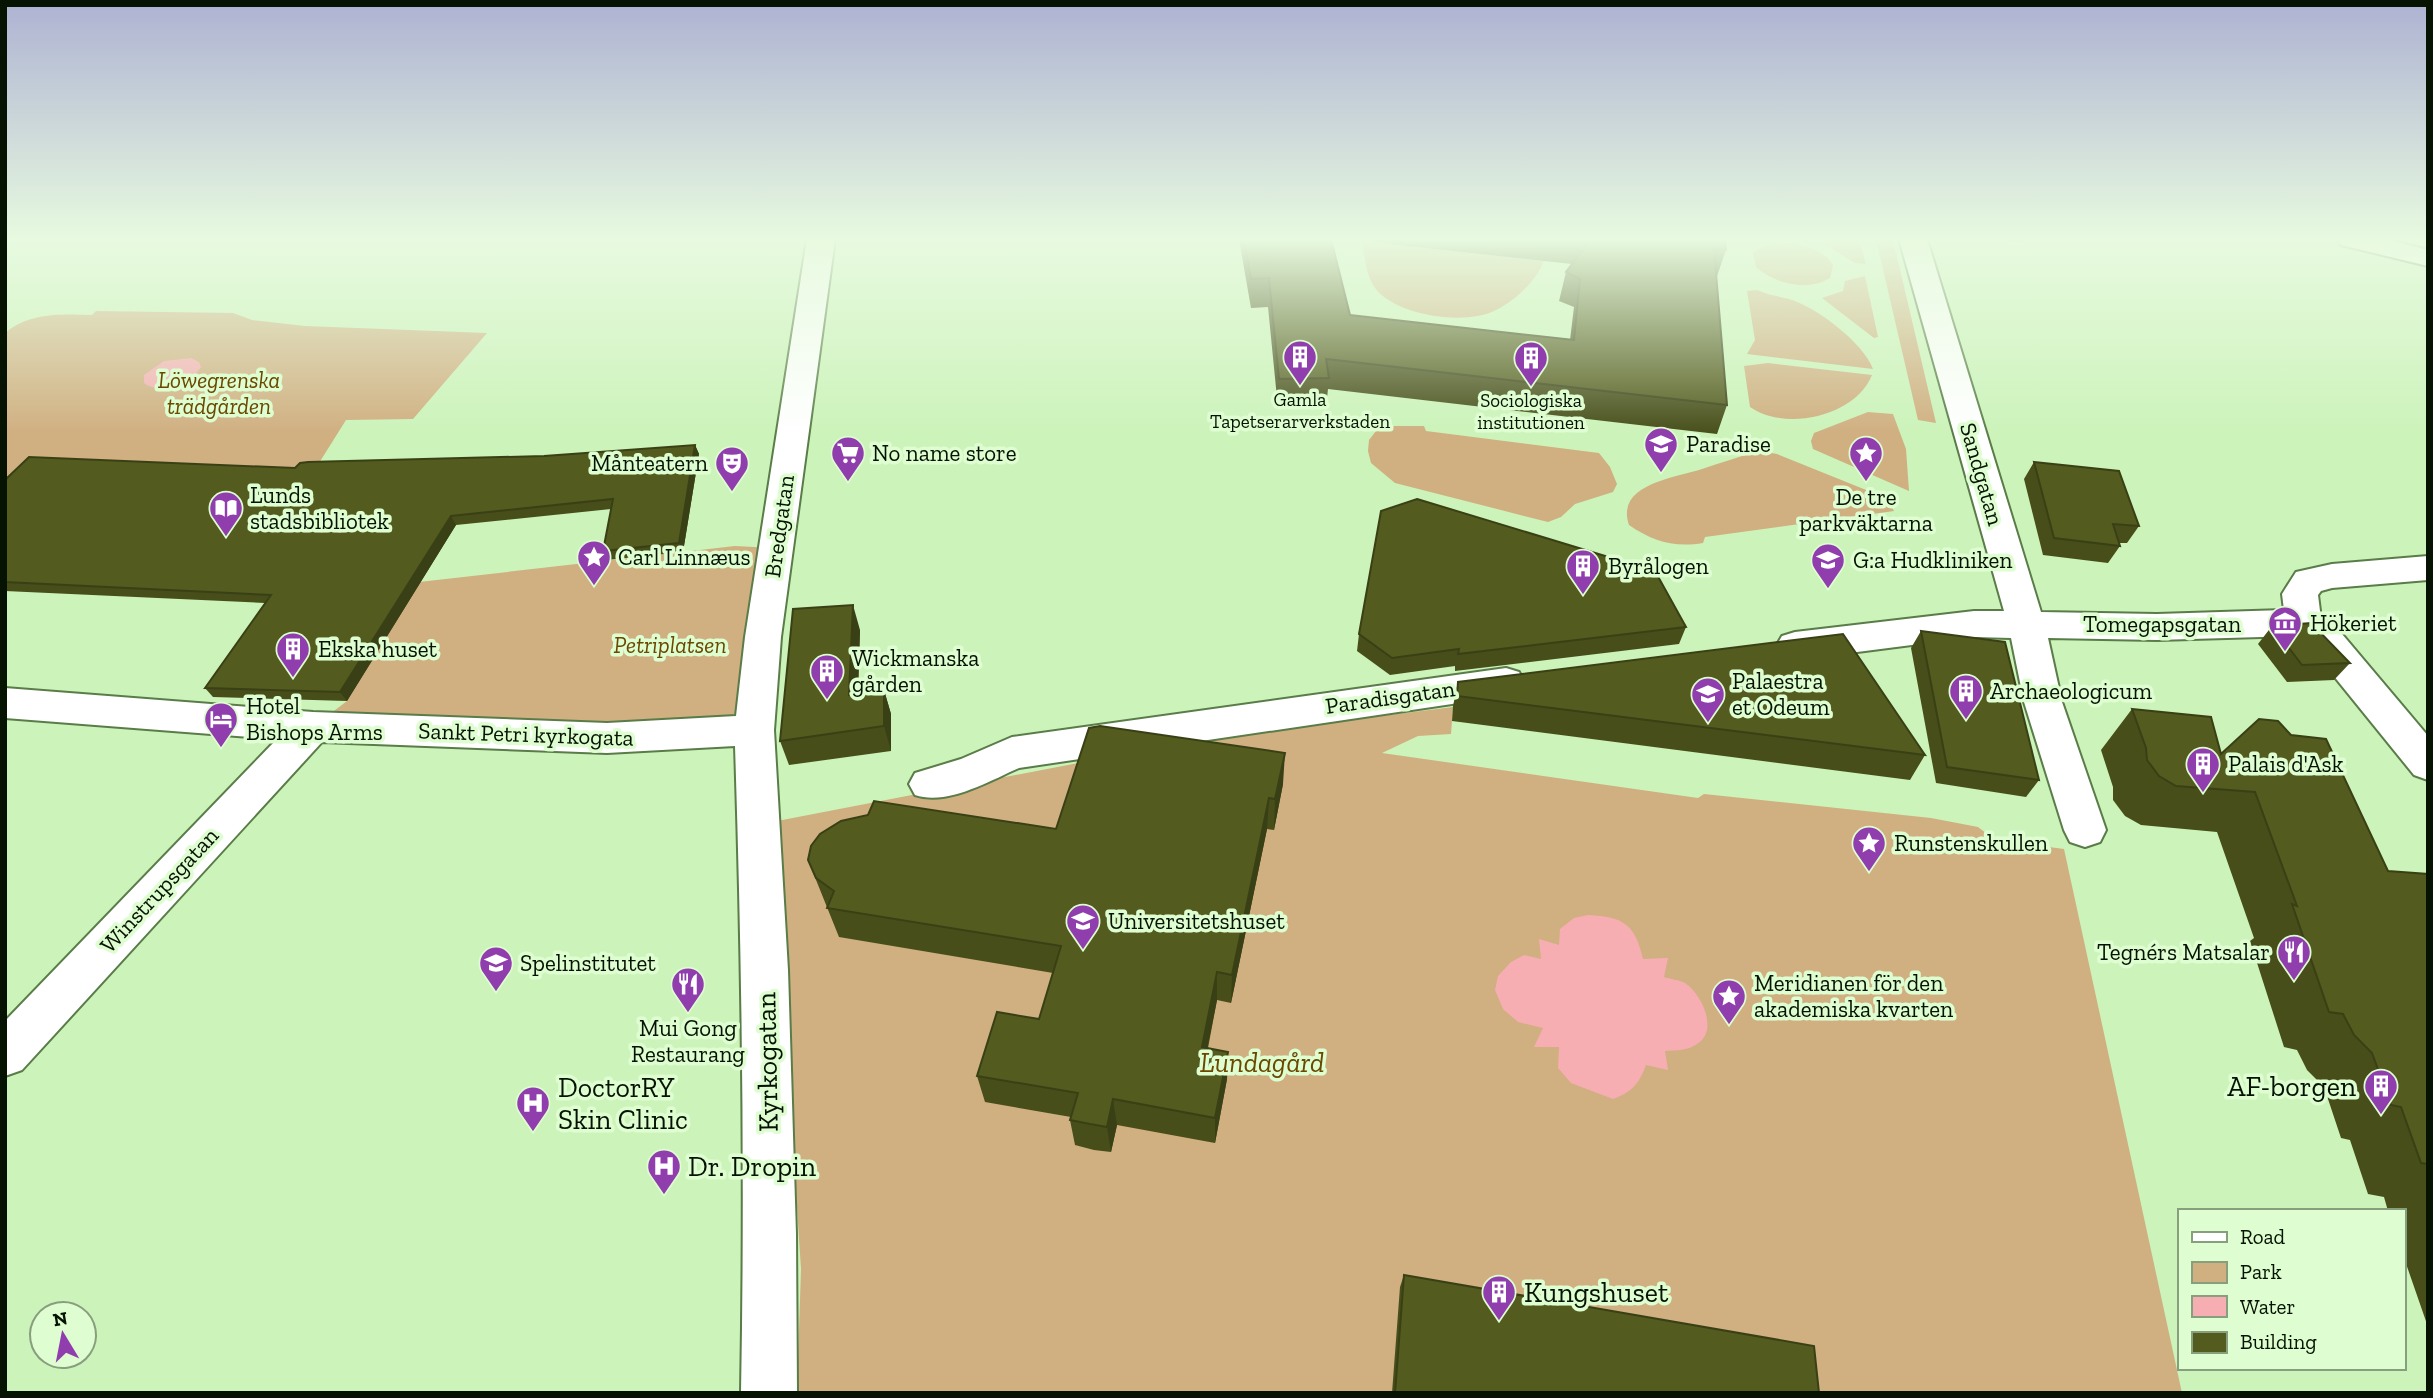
<svg xmlns="http://www.w3.org/2000/svg" width="2433" height="1398" font-family="'Zilla Slab',serif">
  <rect width="100%" height="100%" fill="#ccf3ba"/>
  <path fill="#d0af81" d="M1816 239H1859L1866 264 1855 263Z
    M1876 239H1892L1895 248 1936 423 1918 420Z
    M1362 241 1544 261C1536 281 1516 300 1496 310 1466 326 1396 316 1375 288 1366 275 1364 256 1362 241Z
    M1793 243C1810 247 1824 251 1833 265L1830 278C1807 292 1775 284 1756 267L1753 253C1764 242 1778 242 1793 243Z
    M1865 276 1878 337 1874 338 1822 298 1843 291 1845 281Z
    M1757 290C1768 295 1778 296 1789 299 1816 307 1863 342 1873 369L1747 354 1755 340 1747 291Z
    M96 311 233 313 252 320 305 326 487 333 413 419 346 420 314 471 5 497V333C30 312 61 314 92 315Z
    M1768 363 1872 375C1856 416 1786 432 1750 407L1744 366Z
    M1868 412 1893 414 1906 449 1909 491 1813 449 1811 441 1814 433Z
    M1388 426H1424L1426 431 1599 453 1610 467 1617 484 1613 492 1575 504 1561 517 1548 522 1395 483 1371 463 1368 451 1369 440 1376 431Z
    M1760 451 1777 454 1886 498 1894 511 1705 537 1703 543C1674 548 1652 541 1629 525 1615 484 1675 478 1702 469 1721 463 1740 456 1760 451Z
    M735 546 776 548 754 730 313 727 347 701 419 582Z
    M1453 707 1451 734 1418 736 1382 753 1698 798 1704 794 1931 818 1978 827 1995 840 2064 849 2182 1393H797L801 1269 772 822 1343 712 1349 720Z"/>
  <path fill="#f6aeb2" d="M191 358 199 362 201 367C191 383 160 396 144 383V375L164 361Z
    M1588 915C1624 917 1635 924 1643 959L1668 958 1664 977C1670 979 1679 980 1685 983 1702 994 1719 1031 1697 1044 1687 1051 1677 1050 1665 1051L1668 1070 1646 1065C1639 1084 1632 1092 1613 1099L1571 1083 1558 1068 1559 1047H1534L1543 1028 1518 1022 1503 1009 1495 990 1498 976 1511 962 1524 955 1541 959 1539 939 1559 945 1560 929 1574 918Z"/>
  <g fill="none" stroke-linecap="round" stroke-linejoin="round">
    <g stroke="#597c48" stroke-width="4">
      <path id="street" d="M807 239H835L781 637 774 730 788 970 796 1234 797 1393H741C745 1177 742 962 735 746L607 753 322 742 22 1070 5 1076V1021L277 739 5 718V688L313 712 607 723 736 716 745 637Z
        M1899 239H1927L2041 612 2157 614 2284 610 2282 594 2296 572 2332 564 2428 556V580L2332 588 2321 591 2318 595 2321 619 2342 634 2428 736V780L2414 775 2316 654 2296 636 2157 640 2048 638 2062 702 2106 830 2100 842 2085 847 2070 842 2064 830 2024 702 2011 638 1974 637 1795 660 1782 656 1776 646 1782 636 1795 632 1974 611H2004Z
        M1506 668 1519 672 1525 682 1519 692 1506 696 1019 768C989 781 947 806 915 795L909 784 915 773 961 759 1012 737Z"/>
    </g>
    <g stroke="#597c48" stroke-width="4">
      <path id="secondary" d="M2337 239H2384L2428 250V266L2341 245Z"/>
    </g>
    <use href="#street" fill="#fff" fill-rule="evenodd"/>
    <use href="#secondary" fill="#fff" fill-rule="evenodd"/>
  </g>
  <path fill="#474e1a" d="M1239 239H1331L1350 315 1570 340 1574 307 1559 301 1566 272 1572 264 1343 239H1725L1726 250 1716 279 1727 405 1717 434 1328 389 1326 407 1278 408 1268 307 1251 308Z
    M1986 239H2027L2025 242Z
    M695 445 699 454 683 552 607 560 603 551 611 509 456 525 347 701 213 697 205 688 265 603 5 591V480L295 468 544 456Z
    M2034 462 2139 526 2127 543H2119L2120 546 2108 563 2043 555 2024 479Z
    M2272 626 2350 663 2334 680 2287 682 2258 644Z
    M1686 627 1679 644 1455 671V666L1390 675 1357 651 1359 634Z
    M860 630 858 693 884 690 891 714V751L789 765 780 741Z
    M1921 631 2039 780 2026 797 1936 783 1911 648Z
    M1458 682 1925 755 1910 780 1452 721 1453 706Z
    M2132 709 2221 754 2388 871 2428 874V1327L2403 1255V1211H2388L2384 1197 2368 1194 2350 1140 2341 1138 2324 1087 2307 1070 2297 1050 2284 1047 2250 941 2254 938 2217 832 2141 825 2125 816 2113 800V787L2101 750Z
    M1283 784 1274 830 1267 829 1231 1003 1217 1000 1208 1048 1228 1052 1227 1079 1215 1143 1117 1125 1111 1152 1094 1150 1075 1145 1070 1120 1071 1117 985 1102 977 1076 1039 1019 1053 973 839 937 808 860 1056 829Z
    M1404 1275 1819 1393H1392L1400 1287Z"/>
  <path fill="#3a4015" d="M695 445 699 454 683 552 679 543Z
    M451 516 456 525 347 701 340 692Z
    M853 605 860 630 857 719 849 695Z
    M884 690 891 714V751L884 726Z
    M1285 753 1283 784 1274 830 1275 799Z
    M1269 798 1267 829 1231 1003 1232 975Z
    M1217 972V1000L1202 1074V1047Z
    M1228 1052 1227 1079 1215 1143V1118Z
    M1113 1099 1117 1125 1111 1152 1107 1127Z"/>
  <path fill="#535b1e" stroke="#3a4015" stroke-width="2" d="M1244 239H1331L1350 315 1574 340 1580 279 1566 272 1591 239H1725L1726 250 1714 249 1727 405 1326 359 1329 378 1279 379 1269 278 1251 279Z
    M695 445 679 543 603 551 613 499 451 516 340 692 205 688 271 595 5 582V480L29 457 295 468 300 463 308 462 544 456Z
    M2034 462 2119 471 2139 526 2113 524 2120 546 2054 538Z
    M1417 499 1655 571 1686 627 1458 654 1459 649 1392 658 1359 634 1381 511Z
    M853 605 849 695 884 690V726L780 741 793 609Z
    M2311 623 2350 663 2302 665 2272 626Z
    M1921 631 2005 642 2039 780 1947 767Z
    M1843 634 1925 755 1457 696 1458 682Z
    M2132 709 2211 717 2221 754 2259 719 2278 721 2291 735 2326 739 2388 871 2428 874V1164L2421 1163 2401 1107 2391 1105 2372 1053 2354 1035 2343 1014 2329 1012 2292 904 2297 906 2255 792 2176 786 2159 776 2147 760 2146 748Z
    M1100 726 1285 753 1275 799 1269 798 1232 975 1217 972 1202 1047 1228 1052 1215 1118 1113 1099 1107 1127 1090 1124 1070 1120 1078 1093 977 1076 997 1012 1039 1019 1061 946 827 908 834 891 816 878 808 860 811 846 820 834 841 821 868 815 874 801 1056 829 1089 728Z
    M1404 1275 1814 1346 1819 1393H1395Z"/>
  <linearGradient id="sky" x2="0" y2="1"><stop stop-color="#adb2d2"/><stop offset="0.55" stop-color="#e8fae0"/><stop offset="1" stop-color="#e8fae0" stop-opacity="0"/></linearGradient>
  <rect width="2433" height="435" fill="url(#sky)"/>
  <defs>
    <g id="building-pin" transform="scale(1.75)"><path d="M0 17L-7.5 6A9.5 9.5 0 1 1 7.5 6Z" fill="#903ead" stroke="#defdd0"/><path d="M-4-6H4V6H1V3H-1V6H-4ZM-2.5-4.3h1.7v1.8h-1.7ZM.8-4.3h1.7v1.8H.8ZM-2.5-1h1.7V.8h-1.7ZM.8-1h1.7V.8H.8Z" fill="#fff"/></g>
    <g id="university-pin" transform="scale(1.75)"><path d="M0 17L-7.5 6A9.5 9.5 0 1 1 7.5 6Z" fill="#903ead" stroke="#defdd0"/><path d="M0-5L7-2L0 1L-7-2ZM-4 1L0 2.5L4 1V4Q0 6-4 4Z" fill="#fff"/></g>
    <g id="supermarket-pin" transform="scale(1.75)"><path d="M0 17L-7.5 6A9.5 9.5 0 1 1 7.5 6Z" fill="#903ead" stroke="#defdd0"/><path d="M-6-5.5h2.5l.6 2H6L4.5 2H-2.5L-4.4-4H-6ZM-1.5 3.2a1.3 1.3 0 1 0 .1 0ZM3 3.2a1.3 1.3 0 1 0 .1 0Z" fill="#fff"/></g>
    <g id="sight-pin" transform="scale(1.75)"><path d="M0 17L-7.5 6A9.5 9.5 0 1 1 7.5 6Z" fill="#903ead" stroke="#defdd0"/><path d="M0-6L1.8-2.2L6-1.7L2.9 1.2L3.7 5.4L0 3.3L-3.7 5.4L-2.9 1.2L-6-1.7L-1.8-2.2Z" fill="#fff"/></g>
    <g id="theatre-pin" transform="scale(1.75)"><path d="M0 17L-7.5 6A9.5 9.5 0 1 1 7.5 6Z" fill="#903ead" stroke="#defdd0"/><path d="M-5-5.5Q0-4 5-5.5V0Q5 5 0 6Q-5 5-5 0ZM-3.3-2.5H-1v1.5H-3.3ZM1-2.5H3.3v1.5H1ZM-2.8 1Q0 5.5 2.8 1Z" fill="#fff"/></g>
    <g id="library-pin" transform="scale(1.75)"><path d="M0 17L-7.5 6A9.5 9.5 0 1 1 7.5 6Z" fill="#903ead" stroke="#defdd0"/><path d="M-6-4Q-3-5.5-.7-3.5V5Q-3 3-6 4ZM6-4Q3-5.5 .7-3.5V5Q3 3 6 4Z" fill="#fff"/></g>
    <g id="museum-pin" transform="scale(1.75)"><path d="M0 17L-7.5 6A9.5 9.5 0 1 1 7.5 6Z" fill="#903ead" stroke="#defdd0"/><path d="M0-6L6-3V-2H-6V-3ZM-5-1h2V3h-2ZM-1-1h2V3h-2ZM3-1h2V3H3ZM-6 4H6V6H-6Z" fill="#fff"/></g>
    <g id="hotel-pin" transform="scale(1.75)"><path d="M0 17L-7.5 6A9.5 9.5 0 1 1 7.5 6Z" fill="#903ead" stroke="#defdd0"/><path d="M-6-4.5h1.5V1H6V5H4.5V3h-9V5H-6ZM-4 0a1.8 1.8 0 1 1 3.6 0ZM.5 0V-2.5h3Q6-2.5 6 0Z" fill="#fff"/></g>
    <g id="restaurant-pin" transform="scale(1.75)"><path d="M0 17L-7.5 6A9.5 9.5 0 1 1 7.5 6Z" fill="#903ead" stroke="#defdd0"/><path d="M-5-6h1v4h1v-4h1v4h1v-4h1v5L-1.5 .5V6h-2V.5L-5-1ZM5-6V6H3V1.5H1.5Q1.5-4 5-6Z" fill="#fff"/></g>
    <g id="school-pin" transform="scale(1.75)"><path d="M0 17L-7.5 6A9.5 9.5 0 1 1 7.5 6Z" fill="#903ead" stroke="#defdd0"/><path d="M0-5L7-2L0 1L-7-2ZM-4 1L0 2.5L4 1V4Q0 6-4 4Z" fill="#fff"/></g>
    <g id="hospital-pin" transform="scale(1.75)"><path d="M0 17L-7.5 6A9.5 9.5 0 1 1 7.5 6Z" fill="#903ead" stroke="#defdd0"/><path d="M-5-5h3v3.5h4V-5h3V5h-3V1.5h-4V5h-3Z" fill="#fff"/></g>
  </defs>
  <g fill-rule="evenodd">
    <use href="#building-pin" x="1300" y="357"/>
    <use href="#building-pin" x="1531" y="358"/>
    <use href="#university-pin" x="1661" y="444"/>
    <use href="#supermarket-pin" x="848" y="453"/>
    <use href="#sight-pin" x="1866" y="453"/>
    <use href="#theatre-pin" x="732" y="463"/>
    <use href="#library-pin" x="226" y="508"/>
    <use href="#sight-pin" x="594" y="557"/>
    <use href="#university-pin" x="1828" y="560"/>
    <use href="#building-pin" x="1583" y="566"/>
    <use href="#museum-pin" x="2285" y="623"/>
    <use href="#building-pin" x="293" y="649"/>
    <use href="#building-pin" x="827" y="671"/>
    <use href="#building-pin" x="1966" y="691"/>
    <use href="#university-pin" x="1708" y="694"/>
    <use href="#hotel-pin" x="221" y="719"/>
    <use href="#building-pin" x="2203" y="764"/>
    <use href="#sight-pin" x="1869" y="843"/>
    <use href="#university-pin" x="1083" y="921"/>
    <use href="#restaurant-pin" x="2294" y="952"/>
    <use href="#school-pin" x="496" y="963"/>
    <use href="#restaurant-pin" x="688" y="984"/>
    <use href="#sight-pin" x="1729" y="996"/>
    <use href="#building-pin" x="2381" y="1086"/>
    <use href="#hospital-pin" x="533" y="1103"/>
    <use href="#hospital-pin" x="664" y="1166"/>
    <use href="#building-pin" x="1499" y="1292"/>
  </g>
  <g text-anchor="middle" dominant-baseline="central" stroke-width="7" stroke-linejoin="round" paint-order="stroke">
    <g font-size="19" fill="#061302" stroke="#defdd0">
      <text x="1300" y="399">Gamla<tspan x="1300" dy="22">Tapetserarverkstaden</tspan></text>
      <text x="1531" y="400">Sociologiska<tspan x="1531" dy="22">institutionen</tspan></text>
    </g>
    <g font-size="23" font-style="italic" fill="#6b4700" stroke="#defdd0">
      <text x="219" y="380">Löwegrenska<tspan x="219" dy="26">trädgården</tspan></text>
      <text x="670" y="645">Petriplatsen</text>
    </g>
    <g font-size="23" fill="#061302" stroke="#defdd0" text-anchor="start">
      <text x="1686" y="444">Paradise</text>
      <text x="872" y="453">No name store</text>
      <text x="708" y="463" text-anchor="end">Månteatern</text>
      <text x="250" y="495">Lunds<tspan x="250" dy="26">stadsbibliotek</tspan></text>
      <text x="1866" y="497" text-anchor="middle">De tre<tspan x="1866" dy="26">parkväktarna</tspan></text>
      <text x="618" y="557">Carl Linnæus</text>
      <text x="1853" y="560">G:a Hudkliniken</text>
      <text x="1608" y="566">Byrålogen</text>
      <text x="2310" y="623">Hökeriet</text>
      <text x="318" y="649">Ekska huset</text>
      <text x="852" y="658">Wickmanska<tspan x="852" dy="26">gården</tspan></text>
      <text x="1732" y="681">Palaestra<tspan x="1732" dy="26">et Odeum</tspan></text>
      <text x="1990" y="691">Archaeologicum</text>
      <text x="246" y="706">Hotel<tspan x="246" dy="26">Bishops Arms</tspan></text>
      <text x="2228" y="764">Palais d'Ask</text>
      <text x="1894" y="843">Runstenskullen</text>
      <text x="1108" y="921">Universitetshuset</text>
      <text x="2270" y="952" text-anchor="end">Tegnérs Matsalar</text>
      <text x="520" y="963">Spelinstitutet</text>
      <text x="1754" y="983">Meridianen för den<tspan x="1754" dy="26">akademiska kvarten</tspan></text>
      <text x="688" y="1028" text-anchor="middle">Mui Gong<tspan x="688" dy="26">Restaurang</tspan></text>
    </g>
    <g font-size="23" fill="#061302" stroke="#defdd0">
      <text transform="translate(1982 474) rotate(74)">Sandgatan</text>
      <text transform="translate(779 526) rotate(-82)">Bredgatan</text>
      <text x="2162" y="624">Tomegapsgatan</text>
      <text transform="translate(1390 697) rotate(-8)">Paradisgatan</text>
      <text transform="translate(526 734) rotate(2)">Sankt Petri kyrkogata</text>
      <text transform="translate(159 890) rotate(-47)">Winstrupsgatan</text>
    </g>
    <g font-size="28" fill="#061302" stroke="#defdd0">
      <text transform="translate(767 1062) rotate(-91)">Kyrkogatan</text>
    </g>
    <g font-size="28" font-style="italic" fill="#6b4700" stroke="#defdd0">
      <text x="1262" y="1062">Lundagård</text>
    </g>
    <g font-size="28" fill="#061302" stroke="#defdd0" text-anchor="start">
      <text x="2356" y="1086" text-anchor="end">AF-borgen</text>
      <text x="558" y="1087">DoctorRY<tspan x="558" dy="32">Skin Clinic</tspan></text>
      <text x="688" y="1166">Dr. Dropin</text>
      <text x="1524" y="1292">Kungshuset</text>
    </g>
  </g>
  <rect width="2433" height="1398" fill="none" stroke="#061302" stroke-width="14"/>
  <rect x="2178" y="1209" width="228" height="161" fill="#defdd0" stroke="#889f7e" stroke-width="2"/>
  <rect x="2192" y="1232" width="35" height="10" fill="#ffffff" stroke="#889f7e" stroke-width="2"/>
  <text x="2240" y="1244" font-size="21" fill="#061302">Road</text>
  <rect x="2192" y="1262" width="35" height="21" fill="#d0af81" stroke="#889f7e" stroke-width="2"/>
  <text x="2240" y="1279" font-size="21" fill="#061302">Park</text>
  <rect x="2192" y="1296" width="35" height="21" fill="#f6aeb2" stroke="#889f7e" stroke-width="2"/>
  <text x="2240" y="1314" font-size="21" fill="#061302">Water</text>
  <rect x="2192" y="1332" width="35" height="21" fill="#535b1e" stroke="#889f7e" stroke-width="2"/>
  <text x="2240" y="1349" font-size="21" fill="#061302">Building</text>
  <g transform="translate(63 1335) rotate(350)"><circle r="33" fill="#defdd0" stroke="#889f7e" stroke-width="2"/>
  <path d="M0-5L12 26L0 18L-12 26Z" fill="#903ead"/>
  <text y="-10" font-size="19" font-weight="bold" text-anchor="middle" fill="#061302">N</text>
  </g>
</svg>
